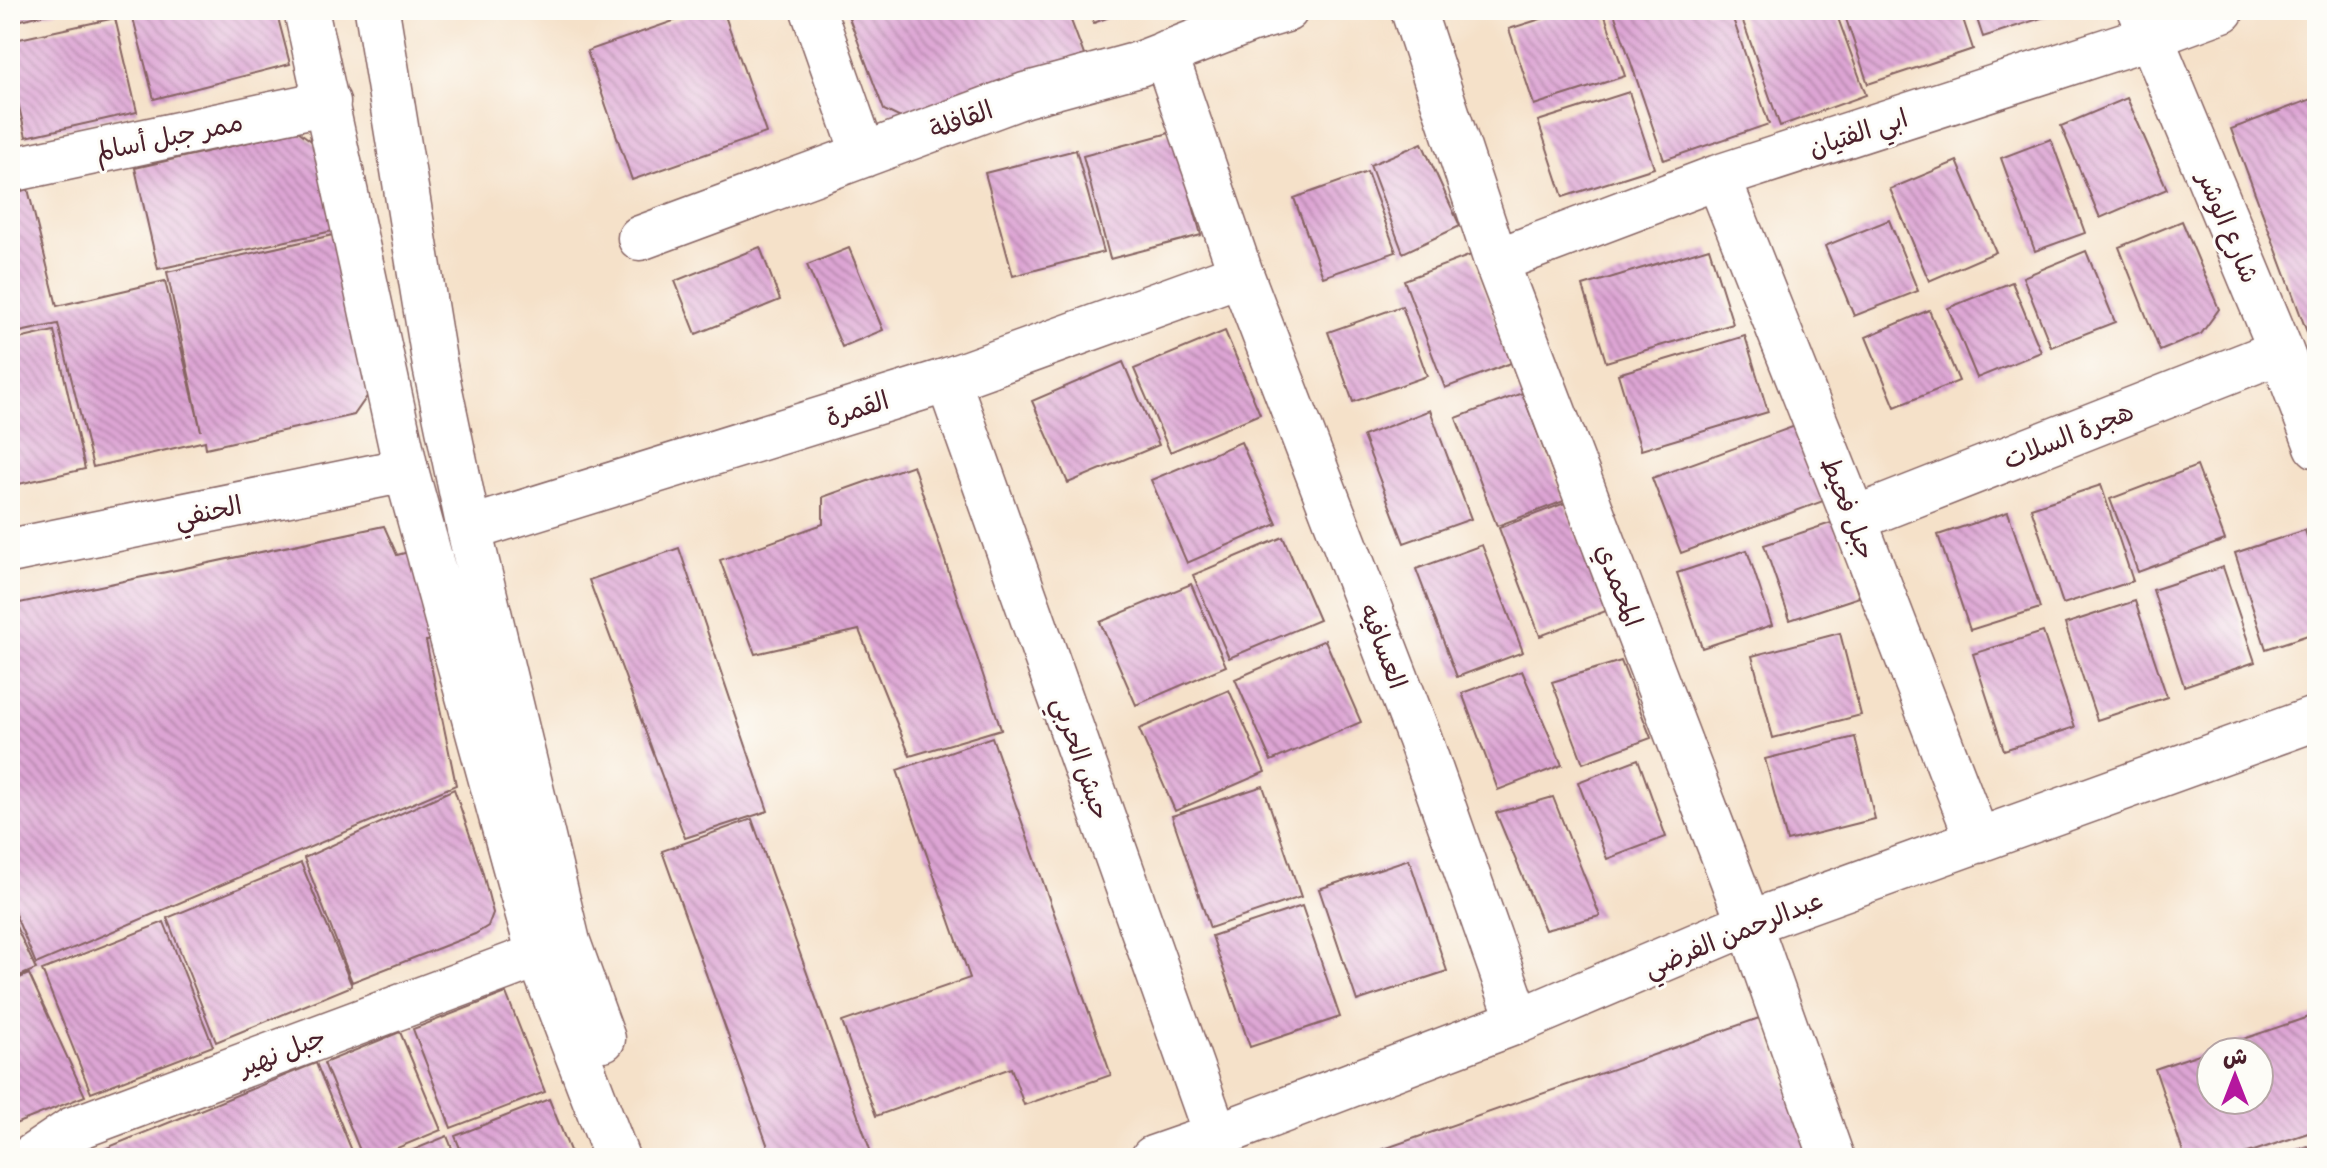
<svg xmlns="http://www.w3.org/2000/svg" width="2327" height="1168" font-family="Delius,'Playpen Sans Arabic',sans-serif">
  <defs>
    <pattern id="building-back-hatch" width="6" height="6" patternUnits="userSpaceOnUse" patternTransform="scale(2)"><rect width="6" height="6" fill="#dda5d4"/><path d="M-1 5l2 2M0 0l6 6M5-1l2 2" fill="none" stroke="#b586ac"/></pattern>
  </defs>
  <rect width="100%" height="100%" fill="#fdfcf7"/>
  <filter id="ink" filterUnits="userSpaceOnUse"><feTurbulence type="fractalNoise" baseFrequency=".0125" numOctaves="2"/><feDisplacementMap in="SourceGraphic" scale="16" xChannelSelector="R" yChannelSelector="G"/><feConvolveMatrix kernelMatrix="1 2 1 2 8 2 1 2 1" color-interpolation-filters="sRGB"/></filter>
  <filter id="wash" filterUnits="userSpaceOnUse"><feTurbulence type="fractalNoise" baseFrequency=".006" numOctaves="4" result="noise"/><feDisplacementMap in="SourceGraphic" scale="32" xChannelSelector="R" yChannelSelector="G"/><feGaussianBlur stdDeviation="1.8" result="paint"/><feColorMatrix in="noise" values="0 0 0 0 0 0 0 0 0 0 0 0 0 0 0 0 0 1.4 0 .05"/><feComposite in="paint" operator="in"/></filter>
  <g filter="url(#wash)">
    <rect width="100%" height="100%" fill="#f5e1c9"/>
    <g id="blocks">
      <path fill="url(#building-back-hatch)" fill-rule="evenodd" d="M14 10H57L58 11 17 21Z
        M162 10H276L290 64 154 99 133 18Z
        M705 10H723L766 133 632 180 587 51Z
        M846 10H1067L1084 55 909 122 884 110Z
        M1089 10H1127L1094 23Z
        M1569 10H1603L1625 76 1534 105 1509 29Z
        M1613 10H1730L1769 124 1664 160Z
        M1739 10H1835L1866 95 1780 126Z
        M1843 10H1960L1973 49 1868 84Z
        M1974 10H2063V11L1983 37Z
        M115 18 137 112 26 137 10 68V41Z
        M1629 92 1654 168 1563 197 1538 121Z
        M2317 97V359L2231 129Z
        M2127 98 2167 189 2100 218 2061 126Z
        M298 131 318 146 337 230 158 269 135 168Z
        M1173 132 1201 235 1110 259 1083 156Z
        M2051 139 2085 233 2035 251 2001 158Z
        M1422 143 1460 226 1403 253 1370 165Z
        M1076 150 1104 252 1013 276 985 173Z
        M1957 161 1996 252 1929 281 1890 189Z
        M1367 172 1396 252 1323 277 1294 198Z
        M28 189 57 306 165 281 201 431 167 272 333 235 368 395 354 415 206 448 205 441 93 467 58 324 10 334V194Z
        M1889 220 1918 291 1854 316 1825 246Z
        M2182 221 2219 309 2201 334 2160 351 2119 247Z
        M760 247 780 300 696 334 675 281Z
        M849 248 883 330 842 347 807 265Z
        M1709 248 1733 324 1606 362 1583 286Z
        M2086 251 2115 322 2051 347 2023 277Z
        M1471 255 1511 363 1445 388 1404 280Z
        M2012 282 2041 352 1977 378 1948 308Z
        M1402 306 1427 376 1353 402 1328 332Z
        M1929 310 1959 381 1895 407 1866 337Z
        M54 331 85 469 10 486V341Z
        M1225 331 1260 414 1170 452 1134 369Z
        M1745 336 1768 412 1641 450 1618 374Z
        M1123 362 1159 445 1068 483 1032 401Z
        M1522 393 1564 501 1497 526 1456 418Z
        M1430 410 1471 519 1404 543 1363 436Z
        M1798 425 1826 500 1681 553 1652 478Z
        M1241 442 1277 524 1187 563 1151 480Z
        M913 465 1001 729 910 756 859 630 755 654 720 560 823 524V497Z
        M2197 466 2225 540 2138 572 2110 499Z
        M2101 485 2133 581 2063 604 2031 508Z
        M1565 503 1606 611 1540 636 1499 528Z
        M2008 512 2040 608 1970 630 1938 535Z
        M1834 522 1859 597 1790 620 1764 545Z
        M384 526 397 555 416 550 439 640 426 641 456 785 36 964 10 902V605Z
        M2305 530 2317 567V632L2266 649 2235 553Z
        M1283 537 1319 620 1229 658 1193 575Z
        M1482 545 1523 652 1457 677 1416 569Z
        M679 548 768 811 685 838 589 580Z
        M1747 550 1772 625 1702 648 1677 573Z
        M2223 567 2255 662 2184 686 2153 590Z
        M1191 584 1226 666 1136 705 1100 622Z
        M2135 601 2167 697 2097 720 2065 624Z
        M2043 632 2075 727 2004 750 1973 654Z
        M1840 633 1861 715 1773 738 1752 656Z
        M1325 640 1361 722 1271 761 1235 679Z
        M1621 661 1651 738 1583 763 1552 682Z
        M1522 671 1562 765 1498 790 1462 693Z
        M1229 690 1265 772 1175 811 1139 729Z
        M992 737 1111 1075 1024 1105 1011 1068 876 1116 842 1022 970 978 897 770Z
        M1855 737 1875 819 1787 841 1765 759Z
        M1638 759 1666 837 1607 859 1578 782Z
        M1263 786 1301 897 1210 928 1172 816Z
        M454 789 482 870 493 913 488 926 475 934 352 982 304 858Z
        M1553 797 1600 916 1545 930 1496 813Z
        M752 819 873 1158H772L662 851Z
        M1409 859 1447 971 1357 1001 1319 889Z
        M301 863 352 986 216 1042 167 918Z
        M1302 906 1340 1017 1250 1047 1212 936Z
        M10 914 36 969 10 980Z
        M164 922 213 1046 91 1093 42 970Z
        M29 974 85 1096 10 1126V982Z
        M506 993 545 1092 451 1128 413 1029Z
        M2317 1014V1130L2233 1158H2185L2155 1069ZM2211 1052H2259V1100H2211Z
        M1762 1017 1812 1158H1358Z
        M400 1032 441 1130 373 1158H363L324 1063Z
        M316 1063 355 1158H101L99 1151Z
        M549 1099 573 1158H464L455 1136Z
        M447 1136 456 1158H394Z
        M2308 1146 2312 1158H2276V1157Z"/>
    </g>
  </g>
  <g filter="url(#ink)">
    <use href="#blocks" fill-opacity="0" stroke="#866362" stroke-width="2"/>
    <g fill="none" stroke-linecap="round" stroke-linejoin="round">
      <g stroke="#866362" stroke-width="47">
        <path id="minor" d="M813 10 864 155
          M1413 10 1496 261 1749 923 1832 1158
          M2140 11 2281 351 2317 446
          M1165 53 1241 274 1419 737 1519 1021
          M10 170 328 102
          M1718 177 1854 519 1978 841
          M640 238 1025 95 1139 64 1249 21 1286 10
          M1496 261 1718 177 2149 37 2222 10
          M948 380 1216 1136
          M1854 519 2281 351
          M469 529 948 380 1241 274
          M10 551 406 470
          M30 1158 73 1129 539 955
          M1153 1158 1216 1136 1519 1021 1749 923 2317 718"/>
      </g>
      <g stroke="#866362" stroke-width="47">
        <path id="tertiary" d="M306 10 406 470 539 955 617 1158
          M377 10 435 366 469 529 568 942 603 1039"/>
      </g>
      <use href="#minor" stroke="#fff" stroke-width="44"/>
      <use href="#tertiary" stroke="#fff" stroke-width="44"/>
    </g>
  </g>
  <g text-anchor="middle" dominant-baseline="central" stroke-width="6" stroke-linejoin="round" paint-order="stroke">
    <g font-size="26" fill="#4a1f2b" stroke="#fdfcf7">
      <text transform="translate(961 119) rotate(-20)">القافلة</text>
      <text transform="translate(1858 132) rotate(-18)">ابي الفتيان</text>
      <text transform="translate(169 136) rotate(-12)">ممر جبل أسالم</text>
      <text transform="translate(2229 227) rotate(67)">شارع الوشر</text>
      <text transform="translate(857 408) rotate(-17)">القمرة</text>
      <text transform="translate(2068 435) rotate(-22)">هجرة السلات</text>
      <text transform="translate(1849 508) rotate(69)">جبل فحيط</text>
      <text transform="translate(208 511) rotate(-12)">الحنفي</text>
      <text transform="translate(1620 585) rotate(69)">المحمدي</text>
      <text transform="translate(1384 646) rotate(69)">العسافيه</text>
      <text transform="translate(1082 758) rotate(71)">حبش الحربي</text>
      <text transform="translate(1733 933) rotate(-22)">عبدالرحمن الفرضي</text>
      <text transform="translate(282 1051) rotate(-21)">جبل نهير</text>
    </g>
  </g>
  <rect width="2327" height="1168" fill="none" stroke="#fdfcf7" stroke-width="40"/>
  <g transform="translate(2235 1076)"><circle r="38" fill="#fdfcf7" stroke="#b5a4a5" stroke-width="2"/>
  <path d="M0-6L14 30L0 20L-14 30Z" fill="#b5179e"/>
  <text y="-12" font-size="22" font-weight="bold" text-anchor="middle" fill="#4a1f2b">ش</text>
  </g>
</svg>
